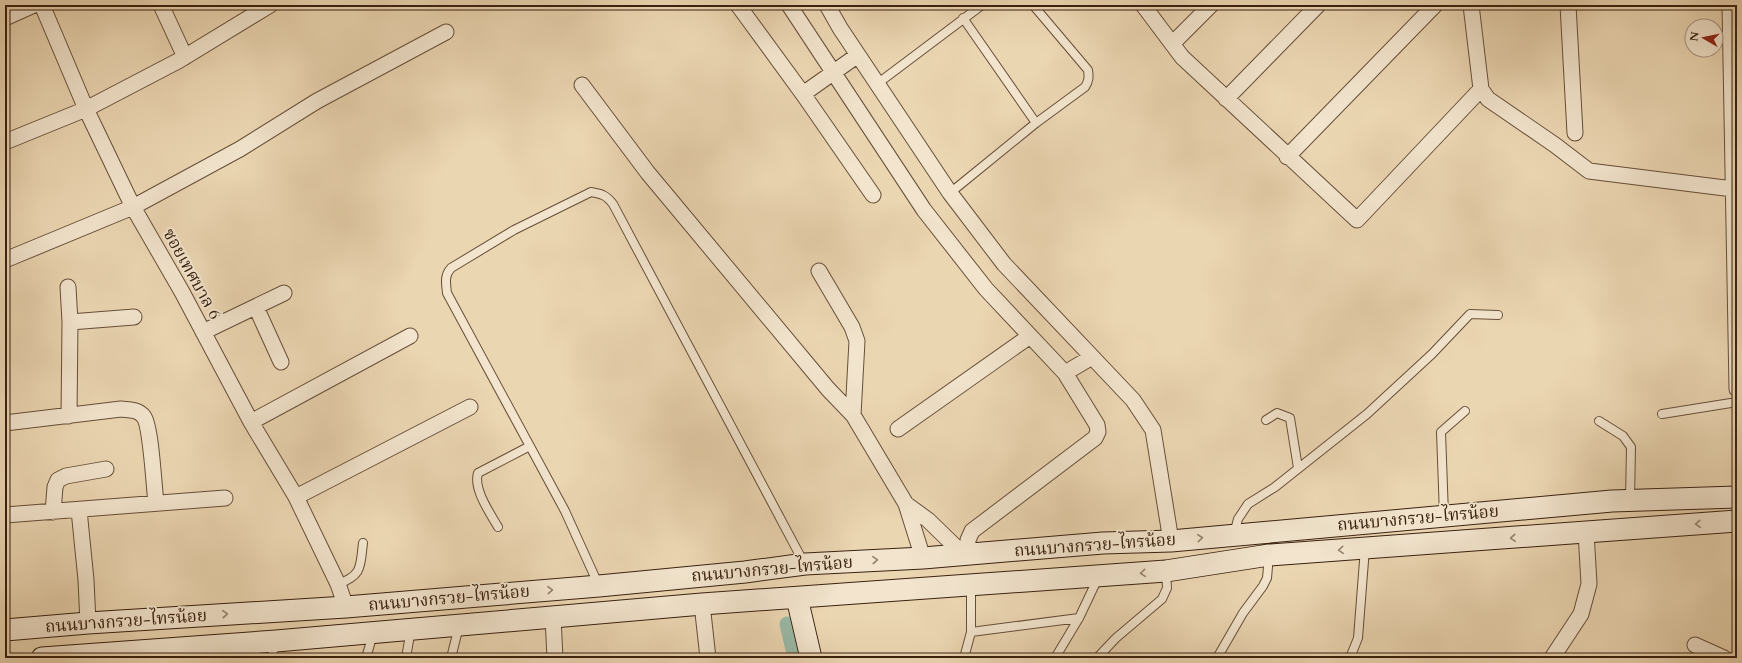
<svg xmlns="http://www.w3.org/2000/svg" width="1742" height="663" font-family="Cardo,'Noto Serif Thai',serif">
  <rect width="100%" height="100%" fill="#ebd6b2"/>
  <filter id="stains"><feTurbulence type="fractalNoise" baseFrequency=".005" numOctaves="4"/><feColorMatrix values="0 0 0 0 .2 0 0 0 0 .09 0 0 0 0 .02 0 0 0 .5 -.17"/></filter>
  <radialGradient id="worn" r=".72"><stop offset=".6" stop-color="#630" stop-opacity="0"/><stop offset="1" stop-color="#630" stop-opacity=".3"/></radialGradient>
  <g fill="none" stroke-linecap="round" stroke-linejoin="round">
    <path stroke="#99baa8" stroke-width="15" d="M787 624 795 658"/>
    <g stroke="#664e38" stroke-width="10">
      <path id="lane" d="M963 18 1036 123
        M877 84 982 5
        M950 193 1036 123 1085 87C1089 81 1089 77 1088 70L1033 5
        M1662 414 1737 402
        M1266 420 1277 413 1290 418 1298 468
        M1599 421 1623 436 1631 447 1630 500
        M1444 515 1441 432 1465 411
        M498 527C490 513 473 489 478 473L530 446
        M1234 534 1238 519 1248 504 1275 487 1367 414 1432 354 1470 314 1498 315
        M338 584C363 575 360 566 363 543
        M599 586 565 511 447 293C446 283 444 276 451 268L514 230 591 192C602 194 606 195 613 204L804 563
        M971 632 1079 618
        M272 658 275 641
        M366 658 373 634
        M406 658 411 629
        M451 658 459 626
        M964 658 971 632V586
        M1055 658 1079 618 1098 578
        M1097 658 1116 638 1162 599 1167 588 1166 572
        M1217 658 1243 613 1263 586 1267 578 1269 555
        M1350 658 1358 638 1365 548"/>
    </g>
    <g stroke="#664e38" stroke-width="17">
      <path id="street" d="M42 5 86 109 133 207 182 292 251 422 296 497 338 584 346 607
        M161 5 185 57
        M738 5 803 94 873 195
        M789 5 924 210 986 289 1065 373 1097 425 1098 432 1095 438 972 531 968 540V553
        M827 5 840 28 950 193 1004 264 1133 400 1153 430 1171 541
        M1143 5 1182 57 1357 220 1481 89
        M1471 5 1481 89 1488 99 1555 145 1589 171 1733 189
        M1568 5 1575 133
        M1730 5 1737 389
        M5 18 34 5
        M1172 44 1211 5
        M582 85 648 173 828 389 853 415 906 504 923 558
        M803 94 858 55
        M1226 99 1318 5
        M5 142 86 109 178 61 270 5
        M1287 157 1435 5
        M5 260 133 207 240 149 317 101 446 32
        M819 271 852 327 857 341 853 415
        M68 287 70 322 69 416
        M256 307 281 362
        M70 322 134 317
        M203 332 284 293
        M1065 373 1092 357
        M251 422 410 336
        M5 423 121 409C129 410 138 409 144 417 151 427 154 487 156 503
        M898 429 1030 336
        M296 497 470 407
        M906 504 928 520 963 554
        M79 510 86 580 88 623
        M53 512 55 487 58 480 66 476 106 469
        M5 515 225 498
        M702 604 708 658
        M553 617 555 658
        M1695 645 1724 658
        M1552 658 1581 614 1589 584 1586 532"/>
    </g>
    <g stroke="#392110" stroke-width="23">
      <path id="secondary" d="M797 598 811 658
        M5 630 88 623 346 607 599 586 745 572 805 564 923 558 1103 543 1171 541 1612 501 1737 497
        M42 658 276 641 702 604 1166 571 1269 555 1737 521"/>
    </g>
    <use href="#lane" stroke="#f2e4cd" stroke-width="8"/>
    <use href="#street" stroke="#f2e4cd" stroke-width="15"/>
    <use href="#secondary" stroke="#f2e4cd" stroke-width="21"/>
  </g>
  <defs><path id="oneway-chevron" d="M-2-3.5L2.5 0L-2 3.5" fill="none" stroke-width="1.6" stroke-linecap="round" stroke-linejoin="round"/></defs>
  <g stroke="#96826e">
    <use href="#oneway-chevron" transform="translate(1698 524) rotate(176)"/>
    <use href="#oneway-chevron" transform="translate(1200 538) rotate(-5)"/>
    <use href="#oneway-chevron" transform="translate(1513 538) rotate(176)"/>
    <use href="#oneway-chevron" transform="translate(1341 550) rotate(176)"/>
    <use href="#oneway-chevron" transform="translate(875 560) rotate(-3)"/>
    <use href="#oneway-chevron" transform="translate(1143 573) rotate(175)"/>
    <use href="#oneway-chevron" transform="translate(550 590) rotate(-4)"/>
    <use href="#oneway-chevron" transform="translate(225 614) rotate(-4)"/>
  </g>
  <g text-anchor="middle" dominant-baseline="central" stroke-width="4" stroke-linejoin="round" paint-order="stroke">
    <g font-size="17" fill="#392110" stroke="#f2e4cd">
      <text transform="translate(192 274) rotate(61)">ซอยเทศบาล 6</text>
      <text transform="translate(1418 518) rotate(-5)">ถนนบางกรวย-ไทรน้อย</text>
      <text transform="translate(1095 545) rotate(-4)">ถนนบางกรวย-ไทรน้อย</text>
      <text transform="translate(772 569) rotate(-5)">ถนนบางกรวย-ไทรน้อย</text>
      <text transform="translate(449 598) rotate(-5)">ถนนบางกรวย-ไทรน้อย</text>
      <text transform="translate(126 621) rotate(-4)">ถนนบางกรวย-ไทรน้อย</text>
    </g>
  </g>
  <rect width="1742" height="663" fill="none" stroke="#ebd6b2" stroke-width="20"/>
  <rect x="6" y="6" width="1730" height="651" fill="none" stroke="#392110" stroke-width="2"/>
  <rect x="10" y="10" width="1722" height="643" fill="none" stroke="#392110"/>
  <g transform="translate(1704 38) rotate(279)"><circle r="19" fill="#f2e4cd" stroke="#a89681"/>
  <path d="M0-3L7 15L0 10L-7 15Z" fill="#8f2418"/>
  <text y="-6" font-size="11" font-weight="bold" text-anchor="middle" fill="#392110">N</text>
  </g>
  <rect width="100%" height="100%" filter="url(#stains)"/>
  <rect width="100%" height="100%" fill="url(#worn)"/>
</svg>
